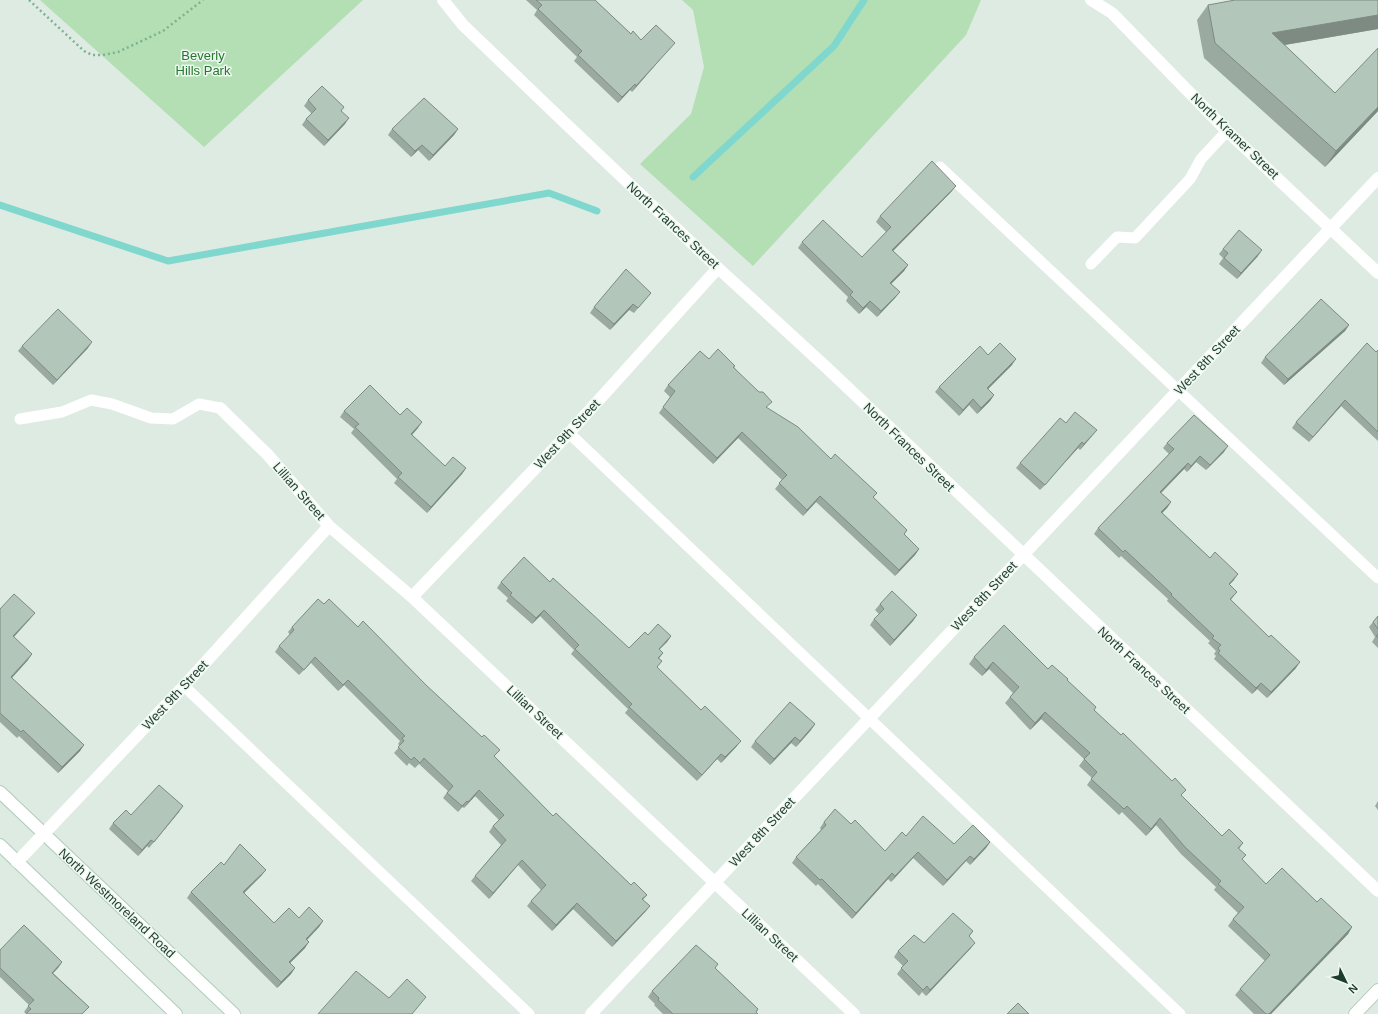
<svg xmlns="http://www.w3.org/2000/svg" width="1378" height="1014" font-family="Arial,sans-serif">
  <rect width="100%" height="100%" fill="#deebe2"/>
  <path fill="#b4dfb4" d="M40 0H363L204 147Z
    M682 0H981L966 35 753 266 640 164 691 114 704 67 693 10Z"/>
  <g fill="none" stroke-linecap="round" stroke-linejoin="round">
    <path stroke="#7fd7cd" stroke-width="7" d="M693 177 834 46 864 0
      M0 205 168 261 549 193 597 211"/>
    <g stroke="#b0ccba" stroke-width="14">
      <path id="secondary" d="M0 792 234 1014
        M0 845 176 1014
        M1355 1014 1378 990"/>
    </g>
    <path stroke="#7bb292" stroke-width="2.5" stroke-dasharray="2 3" stroke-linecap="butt" d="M29 0 84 51 92 55H103L118 52 163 31 203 0"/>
    <path stroke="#fff" stroke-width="11" d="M940 167 1378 578
      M1091 264 1117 237 1135 238 1190 179 1201 159 1227 131
      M20 419 62 412 91 400 112 404 151 418 173 419 199 404 220 408
      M569 433 1180 1014
      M184 686 529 1014"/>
    <path stroke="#fff" stroke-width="12" d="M443 0 463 25 563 121 718 268 827 368 1378 891
      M1091 0 1112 13 1227 131 1378 273
      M220 408 268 455 329 526 412 597 854 1014
      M412 597 569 433 718 268
      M17 862 184 686 329 526
      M591 1014 1378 178"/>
    <use href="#secondary" stroke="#fff" stroke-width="12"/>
  </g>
  <path fill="#9aaaa0" d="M526 0H595L631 34 641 40 670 48 632 92 630 90 618 103 574 61 577 57 534 15 537 10Z
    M1378 0V29L1284 45 1335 93 1378 111 1325 167 1204 58 1197 20 1208 5Z
    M308 100 342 111 345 124 324 146 302 125 306 119 312 114 304 106Z
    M392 129H458L454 135 429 161 418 150 411 157 388 135Z
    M952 191 893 251 908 265 904 271 891 284 900 292 895 298 877 317 866 307 859 314 846 301 848 297 798 248 802 242 862 257 886 232 876 222 880 216Z
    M1223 249 1258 256 1237 279 1219 264 1223 258 1219 254Z
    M651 293 634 313 629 310 610 330 590 313 594 307Z
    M1349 325 1345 331 1284 385 1261 363 1265 357Z
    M22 346 88 348 53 385 18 351Z
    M1378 350V441L1341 406 1309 442 1292 428 1296 422Z
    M988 355 1012 365 988 389 994 395 990 401 977 414 969 405 959 416 935 392 939 387Z
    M709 359 734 367 767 408 831 459 877 493 873 498 907 530 904 535 919 549 915 555 895 576 816 502 803 516 775 489 782 480 738 438 713 464 659 413 670 397 664 391 668 385Z
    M344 411 400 415 418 428 412 435 445 466 466 468 462 474 427 513 394 483 397 479 351 433 354 429 340 417Z
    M1066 423 1092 436 1080 450 1078 448 1040 490 1016 468 1020 463Z
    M1167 443 1224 452 1206 470 1196 462 1187 472 1184 469 1161 493 1171 502 1167 508 1162 513 1210 558 1234 580 1229 585 1237 592 1231 600 1296 668 1267 698 1257 689 1252 694 1214 659 1216 656 1214 654 1216 651 1208 643 1210 641 1167 601 1168 599 1121 556 1119 558 1094 534 1098 528 1169 454 1163 448Z
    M501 582H550L629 648 648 635 671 636 667 642 659 649 663 653 659 659 657 667 737 746 721 763 717 759 697 781 625 713 628 709 571 654 574 650 540 616 532 624 506 601 508 598 497 588Z
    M880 604 917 615 913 621 890 646 870 625 874 619 879 614 875 610Z
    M0 609 30 619 14 637 28 660 12 678 84 745 80 751 58 773 19 736 17 738 0 722Z
    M1378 616V648L1372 642 1375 637 1369 627 1373 622Z
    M292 627 495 757 553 816 631 885 647 895 643 900 650 906 645 912 612 947 573 909 552 931 527 906 531 901 541 890 518 865 489 899 471 881 475 876 501 845 489 832 493 826 499 820 475 796 464 808 462 807 458 812 443 798 448 791 419 764 415 768 409 763 407 766 394 753 400 746 398 744 400 741 344 685 338 691 311 663 299 675 275 652 279 646 290 635 288 632Z
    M974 657 1048 669 1067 681 1096 707 1094 710 1182 796 1222 836 1243 843 1239 849 1242 860 1266 884 1317 902 1352 927 1348 934 1271 1014H1254L1235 995 1240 989 1265 961 1228 926 1233 919 1238 913 1214 890 1216 887 1181 854 1156 825 1146 836 1122 812 1119 815 1087 785 1092 778 1079 766 1084 759 1041 719 1030 730 1005 703 1010 697 1013 693 989 669 982 676 969 664Z
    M815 724 811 730 796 747 791 743 770 765 751 747 755 741Z
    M1378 801V810L1375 806Z
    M179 812 149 848 147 846 138 856 109 829 113 823 131 815Z
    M824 822 851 824 885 851 906 836 954 844 990 842 986 848 970 865 966 861 943 886 913 858 891 882 888 879 852 919 818 884 816 886 792 863 796 857 821 830 820 828Z
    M224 865 262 875 244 893 274 923 299 918 323 921 319 927 307 940 305 948 290 963 295 968 291 974 277 988 187 898 191 892Z
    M973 931 969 937 971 948 926 996 922 992 919 996 897 974 903 966 894 957 898 951 924 943Z
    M0 950 62 962 58 968 53 973 89 1007 26 1014 24 1012 29 1005 0 977Z
    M718 964 715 968 758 1009 756 1013 758 1014H663L654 1005 655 1004 648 997 652 991Z"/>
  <path fill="#7d8b82" d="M1378 15V29L1261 49 1272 33Z
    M675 43 670 48 632 92 636 86Z
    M635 84 630 90 618 103 622 97Z
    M1378 107V111L1325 167 1336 151Z
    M349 118 345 124 324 146 328 140Z
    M458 129 454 135 429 161 433 155Z
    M422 145 418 150 411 157 415 151Z
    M956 186 952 191 888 256 892 250Z
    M1262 250 1258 256 1237 279 1241 273Z
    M908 265 904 271 886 289 890 283Z
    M900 292 895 298 877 317 881 311Z
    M870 301 866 307 859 314 863 308Z
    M633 304 629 310 610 330 614 324Z
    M1349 325 1345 331 1284 385 1288 379Z
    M92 342 88 348 53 385 57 380Z
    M1016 359 1012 365 983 394 987 388Z
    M994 395 990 401 977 414 981 408Z
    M973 399 969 405 959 416 963 410Z
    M1345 400 1341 406 1309 442 1313 437Z
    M422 422 418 428 407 440 411 434Z
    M1097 430 1092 436 1080 450 1084 444Z
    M742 432 738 438 713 464 717 458Z
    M1082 442 1078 448 1040 490 1045 485Z
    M1228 446 1224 452 1206 470 1210 465Z
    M1200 456 1196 462 1187 472 1191 466Z
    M1188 463 1184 469 1156 498 1160 492Z
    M466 468 462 474 427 513 431 507Z
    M820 496 816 502 803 516 807 510Z
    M1171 502 1167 508 1157 518 1161 512Z
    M919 549 915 555 895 576 899 570Z
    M1238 574 1234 580 1224 590 1229 584Z
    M544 610 540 616 532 624 536 618Z
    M35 613 30 619 9 642 13 636Z
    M917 615 913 621 890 646 894 640Z
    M671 636 667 642 655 654 659 649Z
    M32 654 28 660 7 683 11 677Z
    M993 662 989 669 982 676 986 670Z
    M1300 662 1296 668 1267 698 1271 692Z
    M348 680 344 685 338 691 343 685Z
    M1261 683 1257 689 1252 694 1256 688Z
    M1045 712 1041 719 1030 730 1035 723Z
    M815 724 811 730 796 747 800 741Z
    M795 737 791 743 770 765 774 759Z
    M741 741 737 746 721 763 725 757Z
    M84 745 80 751 58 773 62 767Z
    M721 754 717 759 697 781 702 775Z
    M479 790 475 796 464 808 468 802Z
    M467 801 462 807 458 812 462 806Z
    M183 806 179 812 149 848 154 842Z
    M1160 818 1156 825 1146 836 1151 829Z
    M151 840 147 846 138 856 142 850Z
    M990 842 986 848 970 865 974 859Z
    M918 852 913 858 891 882 895 876Z
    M970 856 966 861 943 886 947 880Z
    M522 860 518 865 489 899 493 893Z
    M266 870 262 875 239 898 243 892Z
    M892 873 888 879 852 919 856 913Z
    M577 903 573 909 552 931 556 925Z
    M650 906 645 912 612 947 616 941Z
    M323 921 319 927 302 945 306 939Z
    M1352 927 1348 934 1271 1014H1269Z
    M309 942 305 948 285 968 289 962Z
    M975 943 971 948 926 996 930 990Z
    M62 962 58 968 48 978 52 973Z
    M295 968 291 974 277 988 281 982Z"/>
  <path fill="#b3c6ba" stroke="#7d8b82" d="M536 0H595L631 34 633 31 641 40 656 25 675 43 636 86 635 84 622 97 578 55 582 51 538 9 542 5Z
    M1235 0H1378V15L1272 33 1335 93 1378 48V107L1336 151 1215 43 1208 5Z
    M322 86 344 107 341 111 349 118 328 140 306 119 316 109 308 100Z
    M424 98 458 129 433 155 422 145 415 151 392 129Z
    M932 161 956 186 892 250 908 265 890 283 900 292 881 311 870 301 863 308 850 295 853 292 802 242 823 220 862 257 891 227 880 216Z
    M1239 230 1262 250 1241 273 1224 258 1228 253 1223 249Z
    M626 269 651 293 638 308 633 304 614 324 594 307Z
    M1321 299 1349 325 1288 379 1265 357Z
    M58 309 92 342 57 380 22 346Z
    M1000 343 1016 359 987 388 994 395 981 408 973 399 963 410 939 387 980 346 988 355Z
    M1367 343 1376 352 1378 350V432L1345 400 1313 437 1296 422Z
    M718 349 735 366 733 367 759 392H763L772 402 766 407 798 427 831 459 835 454 877 493 873 497 907 530 904 534 919 549 899 570 820 496 807 510 779 483 787 475 742 432 717 458 663 407 675 391 668 385 700 351 709 359Z
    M370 385 400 415 407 408 422 422 411 434 445 466 453 457 466 468 431 507 398 477 402 473 355 427 359 424 344 411Z
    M1075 412 1097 430 1084 444 1082 442 1045 485 1020 463 1060 418 1066 423Z
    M1194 415 1228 446 1210 465 1200 456 1191 466 1188 463 1160 492 1171 502 1161 512 1210 558 1215 552 1238 574 1229 584 1237 592 1230 599 1269 637 1271 635 1300 662 1271 692 1261 683 1256 688 1218 653 1220 651 1218 648 1221 645 1212 638 1214 636 1171 595 1172 594 1125 550 1123 552 1098 528 1174 449 1167 443Z
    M524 557 550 582 553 578 629 648 645 632 648 635 658 624 671 636 659 649 663 653 658 658 662 661 657 667 701 710 705 706 741 741 725 757 721 754 702 775 629 707 632 704 575 649 579 645 544 610 536 618 510 595 512 593 501 582Z
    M892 591 917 615 894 640 874 619 884 609 880 604Z
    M14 594 35 613 13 636 32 654 11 677 84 745 62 767 23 730 21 732 0 713V609Z
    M318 599 324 604 329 599 358 627 363 621 426 685 482 737 484 735 500 750 494 756 553 816 556 813 631 885 634 882 647 895 642 899 650 906 616 941 577 903 556 925 531 901 546 885 522 860 493 893 475 876 506 840 493 826 504 815 479 790 468 802 467 801 462 806 447 793 453 786 424 758 420 763 414 757 411 760 398 747 404 741 402 738 405 736 348 680 343 685 315 657 304 670 279 646 294 630 292 627Z
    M1378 616V629L1373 622Z
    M1004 625 1048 669 1052 665 1068 679 1067 680 1096 707 1094 710 1121 735 1123 733 1172 781 1175 778 1186 790 1181 795 1222 836 1229 829 1243 843 1238 848 1246 855 1242 859 1266 884 1282 868 1317 902 1321 898 1352 927 1269 1014H1266L1240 989 1270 955 1233 919 1244 907 1218 884 1221 881 1185 847 1160 818 1151 829 1127 806 1124 809 1091 779 1097 772 1084 759 1090 753 1045 712 1035 723 1010 697 1019 687 993 662 986 670 974 657Z
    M1378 634V638L1376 636Z
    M790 702 815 724 800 741 795 737 774 759 755 741Z
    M159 785 183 806 154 842 151 840 142 850 113 823 126 810 131 815Z
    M835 809 851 824 855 820 885 851 902 832 906 836 923 816 954 844 973 825 990 842 974 859 970 856 947 880 918 852 895 876 892 873 856 913 822 879 820 880 796 857 826 825 824 822Z
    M240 844 266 870 243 892 274 923 289 908 299 918 309 907 323 921 306 939 309 942 289 962 295 968 281 982 191 892 221 862 224 865Z
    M953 913 973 931 969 936 975 943 930 990 927 986 923 990 901 968 908 961 898 951 914 935 924 943Z
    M24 925 62 962 52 973 89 1007 82 1014H26L31 1009 28 1006 34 1000 0 968V950Z
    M696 945 718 964 715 968 758 1009 756 1012 758 1014H673L658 1000 659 998 652 991Z
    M356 971 389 998 407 979 426 997 412 1014H318Z
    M1018 1003 1029 1014H1007Z"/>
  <g text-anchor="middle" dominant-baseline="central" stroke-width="3" stroke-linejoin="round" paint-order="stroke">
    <g font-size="13" fill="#24772e" stroke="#eef8f1">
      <text x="203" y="55">Beverly<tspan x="203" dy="15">Hills Park</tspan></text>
    </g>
    <g font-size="13" fill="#1e3c2c" stroke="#eef8f1">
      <text transform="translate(1235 136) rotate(44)">North Kramer Street</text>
      <text transform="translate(673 225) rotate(43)">North Frances Street</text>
      <text transform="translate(1207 360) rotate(-47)">West 8th Street</text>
      <text transform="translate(567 434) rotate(-47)">West 9th Street</text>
      <text transform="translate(909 447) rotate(44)">North Frances Street</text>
      <text transform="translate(299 491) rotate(49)">Lillian Street</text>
      <text transform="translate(984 596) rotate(-47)">West 8th Street</text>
      <text transform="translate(1144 670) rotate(43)">North Frances Street</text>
      <text transform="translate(175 695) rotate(-47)">West 9th Street</text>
      <text transform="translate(535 712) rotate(43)">Lillian Street</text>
      <text transform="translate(762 832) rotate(-47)">West 8th Street</text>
      <text transform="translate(117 903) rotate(43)">North Westmoreland Road</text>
      <text transform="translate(770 935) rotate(43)">Lillian Street</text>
    </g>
  </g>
  <g transform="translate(1346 982) rotate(133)" stroke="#eef8f1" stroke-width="3" paint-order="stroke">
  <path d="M0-3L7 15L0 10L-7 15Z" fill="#1e3c2c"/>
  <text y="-6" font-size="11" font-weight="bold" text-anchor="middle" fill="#1e3c2c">N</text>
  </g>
</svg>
